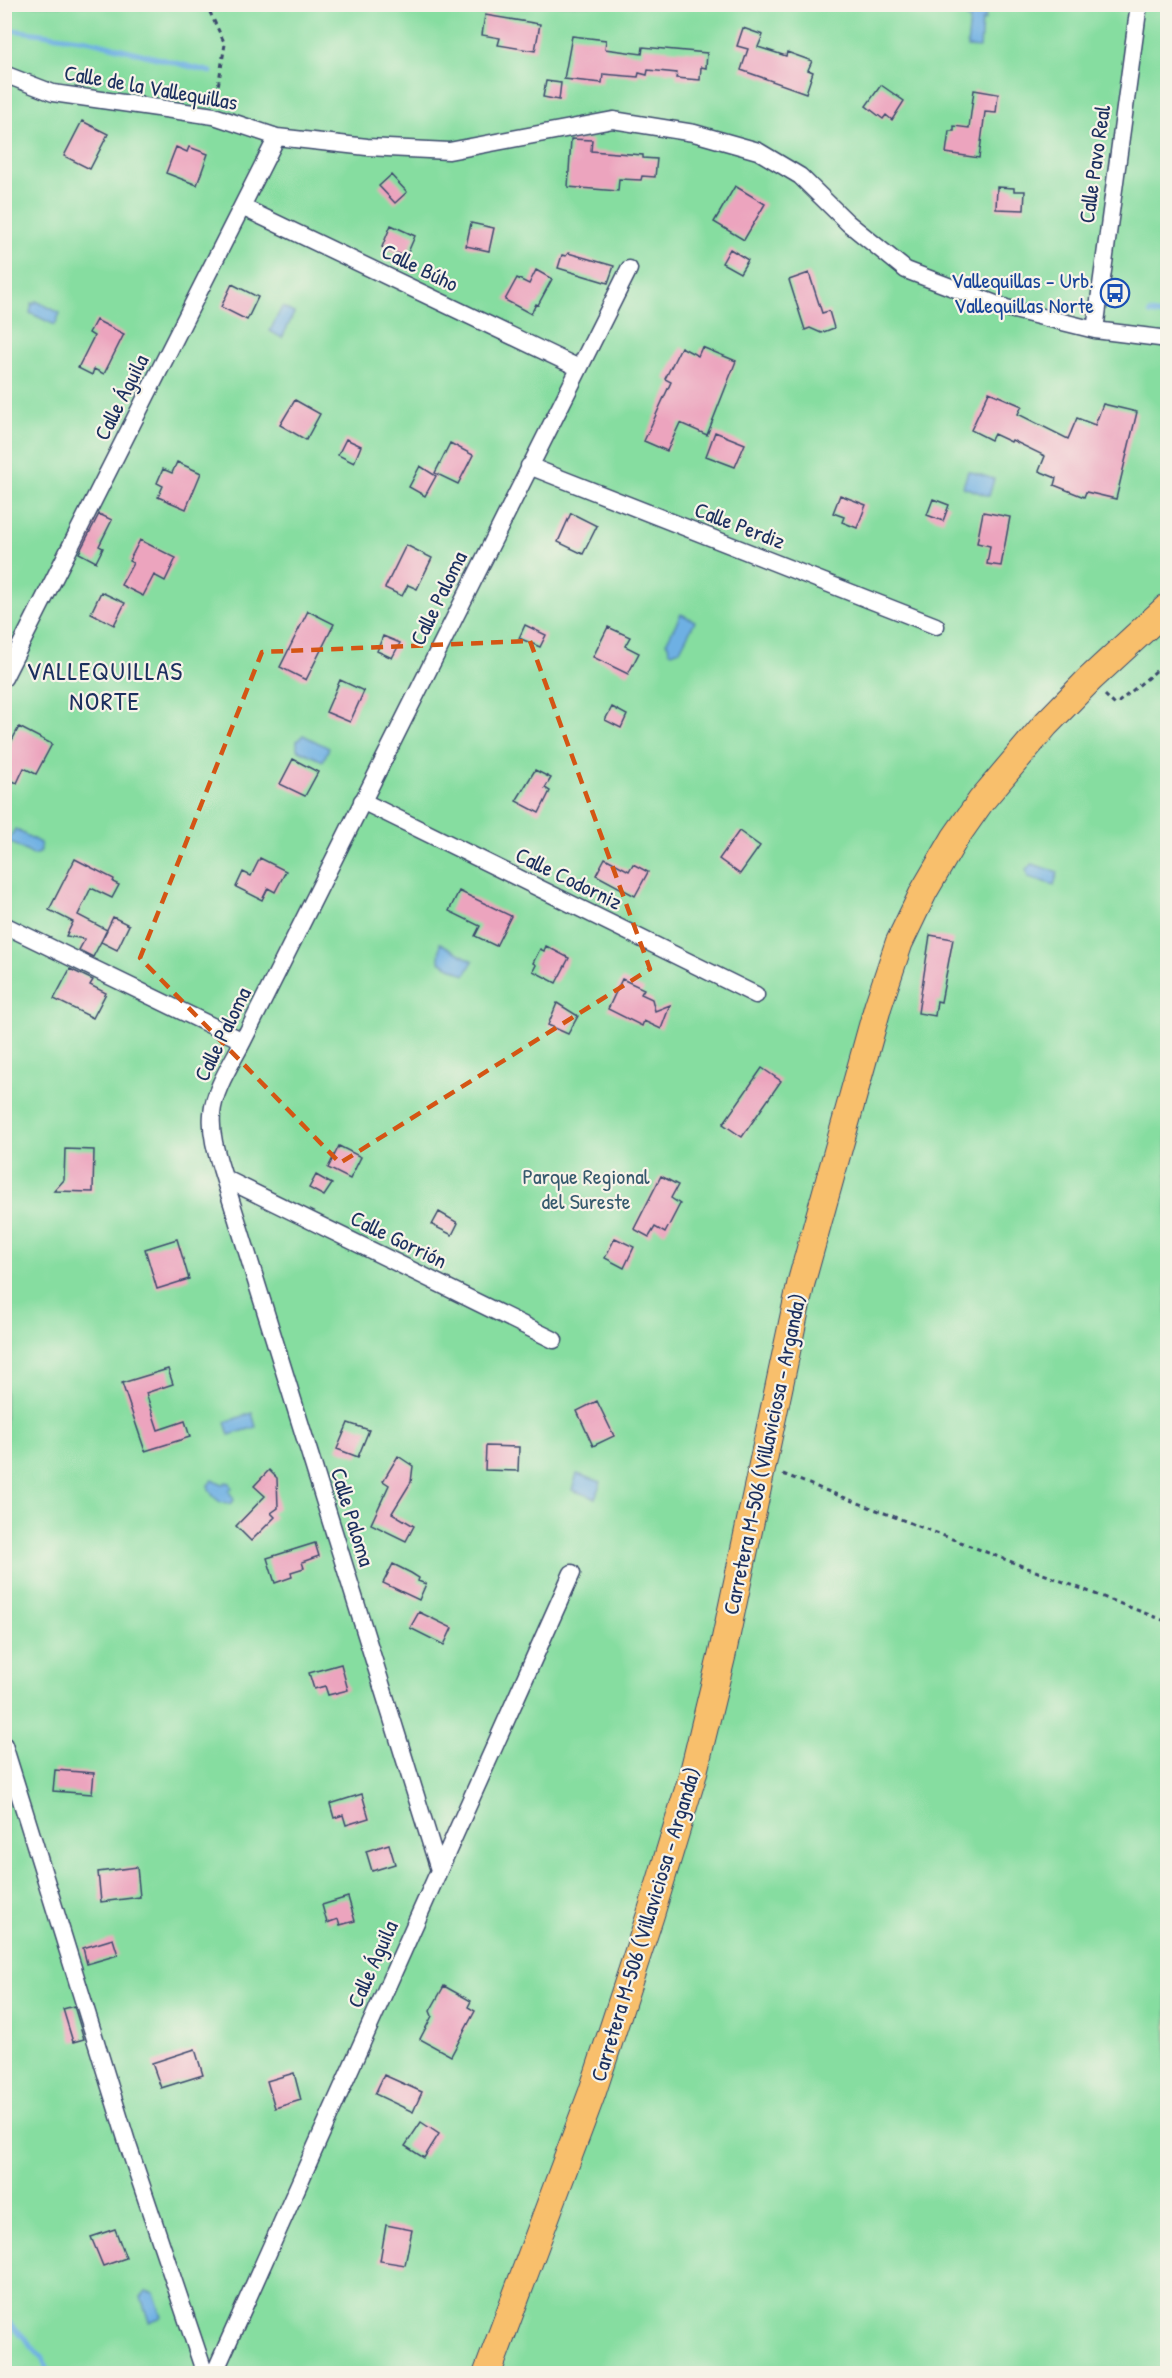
<svg xmlns="http://www.w3.org/2000/svg" width="1172" height="2378" font-family="'Patrick Hand',sans-serif">
  <rect width="100%" height="100%" fill="#f7f3e8"/>
  <filter id="ink" filterUnits="userSpaceOnUse"><feTurbulence type="fractalNoise" baseFrequency=".0167" numOctaves="2"/><feDisplacementMap in="SourceGraphic" scale="12" xChannelSelector="R" yChannelSelector="G"/><feConvolveMatrix kernelMatrix="1 2 1 2 8 2 1 2 1" color-interpolation-filters="sRGB"/></filter>
  <filter id="wash" filterUnits="userSpaceOnUse"><feTurbulence type="fractalNoise" baseFrequency=".008" numOctaves="4" result="noise"/><feDisplacementMap in="SourceGraphic" scale="24" xChannelSelector="R" yChannelSelector="G"/><feGaussianBlur stdDeviation="1.35" result="paint"/><feColorMatrix in="noise" values="0 0 0 0 0 0 0 0 0 0 0 0 0 0 0 0 0 1.4 0 .05"/><feComposite in="paint" operator="in"/></filter>
  <g filter="url(#wash)">
    <rect width="100%" height="100%" fill="#efdbba"/>
    <path fill="#86dda0" stroke="#50867f" stroke-width="1.5" d="M5 5H1167V2373H5Z"/>
    <path fill="#6eb0e3" stroke="#4470a0" stroke-width="1.5" d="M968 10 986 11 985 20H982L980 48 967 47 970 19H967Z
      M36 301 60 313 55 325 30 313 32 303 34 304Z
      M282 307 294 313 282 338 270 331Z
      M968 471 994 479 989 496 963 487Z
      M681 614 695 621 680 650 672 653 669 651 668 644 666 643Z
      M303 735 329 748 323 761 297 749V741Z
      M15 829 40 843 41 849 40 853 33 855 8 841Z
      M1032 864 1058 872 1054 885 1028 877 1026 869Z
      M440 943 473 961 465 975 439 961Z
      M252 1413 256 1427 229 1435 225 1422Z
      M577 1474 601 1482 595 1498 572 1490Z
      M213 1480 222 1485 226 1482 230 1483 232 1488 229 1491 234 1500 232 1503C221 1507 210 1495 208 1485Z
      M146 2291 154 2293 162 2317 149 2322 141 2297Z"/>
    <g fill="none" stroke-linecap="round" stroke-linejoin="round">
      <path stroke="#6eb0e3" stroke-width="5" d="M4 29 87 40 211 72
        M1150 313 1168 316
        M4 2316 42 2357 49 2374"/>
    </g>
    <g id="blocks">
      <path fill="#eca4be" d="M485 15 540 24 535 51 498 45 500 38 482 35Z
        M743 28 763 35 758 47 786 56 787 52 812 61 808 70 813 72 806 93 741 70 748 49 737 46Z
        M572 36 606 40 605 49 642 54 643 47 707 53 706 68 701 67 700 80 676 78 677 73 648 70 647 75 639 73 638 77 603 74 602 83 564 79Z
        M546 81 561 83 559 100 543 97Z
        M881 85 904 101 892 120 886 115 883 119 866 106Z
        M974 90 998 94 996 113 985 112 979 158 946 153 949 131H954V126L969 128Z
        M82 121 108 134 90 169 64 156Z
        M571 139 592 140 591 151 643 155V158L657 159 655 177 642 176 641 180 619 179 618 191 568 187Z
        M176 147 187 152 189 147 208 154 197 185 166 173Z
        M391 175 407 192 395 203 379 186Z
        M735 186 765 204 744 240 714 222Z
        M997 187 1014 188V191H1025L1024 210 996 209Z
        M471 223 494 228 489 251 466 246Z
        M391 225 415 236 406 257 382 247Z
        M730 249 748 260 740 273 722 263Z
        M568 253 614 266 608 283 558 268 562 255 566 256Z
        M536 270 552 279 538 305 536 304 531 314 505 300 517 278 529 284Z
        M809 273 822 313 829 311 834 328 821 333 810 328 805 330 789 280Z
        M232 284 258 297 247 320 221 307Z
        M96 320 124 334 104 374 94 369 92 375 78 368 94 336 89 333Z
        M681 347 698 356 702 347 736 361 707 435 680 423 667 451 644 441 671 382 665 379Z
        M989 392 1022 406 1018 414 1068 439 1077 418 1095 425 1103 404 1137 412 1116 499 1086 492 1084 497 1054 485 1056 478 1039 471 1045 456 1012 440 1011 442 994 434 991 440 971 430Z
        M295 400 320 414 306 440 280 425Z
        M715 432 745 444 735 467 706 456Z
        M346 439 361 446 354 463 338 455Z
        M450 443 473 455 458 484 435 473Z
        M177 462 201 473 186 509 158 497 163 486 157 483 163 469 172 473Z
        M420 466 436 476 425 496 409 487Z
        M840 495 866 505 857 528 842 522 844 517 833 513Z
        M933 499 949 505 943 521 927 515Z
        M983 512 1010 517 1001 566 987 564 990 546 977 543Z
        M571 513 597 526 583 554 558 542Z
        M99 514 112 520 99 546 103 548 96 562 79 553Z
        M140 540 176 558 165 581 154 575 143 596 121 585 133 563 129 561Z
        M406 545 432 558 417 589 408 585 402 596 385 588Z
        M101 592 125 603 114 625 91 613Z
        M308 611 334 624 306 680 280 667Z
        M525 625 546 635 540 647 519 638Z
        M608 627 630 637 625 646 639 653 628 674 593 657Z
        M383 636 400 643 392 658 377 651Z
        M340 680 364 691 350 722 326 712Z
        M612 707 627 715 621 728 605 720Z
        M19 727 52 744 36 774 24 768 17 783 4 777V743L9 746Z
        M293 759 318 772 305 796 280 784Z
        M535 770 551 778 545 788 550 791 539 813 516 801Z
        M739 831 760 846 740 874 719 859Z
        M260 858 286 871 275 892 268 888 262 900 236 887 243 872 251 876Z
        M605 858 629 871 633 864 648 872 635 896 596 875Z
        M75 859 114 879 113 882 119 885 112 898 91 888 78 915 107 930 93 957 79 950 85 939 66 936 73 922 49 910Z
        M459 891 511 916 496 946 475 936 480 926 449 911Z
        M113 917 129 925 117 950 101 942Z
        M930 935 953 939 941 1002 937 1001 935 1016 918 1013Z
        M546 946 569 958 556 983 533 971 536 965 533 963 540 949 544 951Z
        M70 969 93 980 90 985 106 993 93 1018 54 999Z
        M622 979 644 989 641 994 652 999 655 1011 670 1005 661 1029 644 1021 642 1026 608 1009Z
        M557 1003 578 1016 568 1034 548 1025Z
        M762 1068 781 1081 742 1137 723 1124Z
        M339 1146 361 1157 350 1179 328 1168Z
        M65 1149 94 1150 93 1192 54 1191 64 1180Z
        M316 1175 332 1184 324 1196 309 1188Z
        M661 1176 678 1185 671 1198 680 1204 665 1233 655 1227 649 1237 634 1229Z
        M439 1212 458 1223 452 1235 432 1225Z
        M615 1238 634 1247 624 1268 605 1258Z
        M177 1239 189 1279 157 1289 145 1249Z
        M168 1369 173 1384 146 1393 158 1430 185 1421 190 1437 145 1451 122 1383Z
        M597 1401 614 1436 593 1446 577 1411Z
        M348 1423 369 1430 358 1457 337 1449Z
        M486 1446 519 1447 518 1471 485 1470Z
        M398 1456 413 1466 411 1482 392 1513 414 1526 406 1541 371 1524 389 1485 383 1481Z
        M269 1470 277 1478 278 1508 271 1513 275 1517 251 1541 236 1526 265 1496 254 1486Z
        M315 1543 319 1556 302 1562 304 1568 291 1572 292 1577 275 1583 267 1558Z
        M393 1564 411 1573 419 1578 418 1581 426 1584 419 1600 383 1583Z
        M419 1612 452 1628 444 1645 410 1628Z
        M341 1664 348 1690 328 1695 325 1686 314 1689 309 1673Z
        M55 1770 94 1773 92 1794 53 1791Z
        M362 1794 369 1818 346 1825 343 1815 334 1818 330 1804Z
        M389 1844 395 1864 372 1871 366 1851Z
        M137 1867 140 1897 101 1902 98 1872Z
        M348 1897 355 1921 340 1925 338 1919 327 1923 322 1905Z
        M113 1939 118 1955 87 1964 83 1948Z
        M444 1986 471 2001 468 2007 475 2011 451 2056 420 2039 432 2016 430 2011Z
        M74 2006 84 2039 73 2042 63 2009Z
        M195 2049 203 2075 161 2088 152 2063Z
        M294 2073 301 2100 275 2108 267 2081Z
        M384 2075 422 2092 413 2112 375 2094Z
        M421 2122 439 2134 424 2158 405 2146Z
        M386 2225 412 2230 405 2265 380 2261Z
        M115 2229 126 2258 103 2266 91 2237Z"/>
    </g>
  </g>
  <g filter="url(#ink)">
    <use href="#blocks" fill-opacity="0" stroke="#3b496c" stroke-width="1.5"/>
    <g fill="none" stroke-linecap="round" stroke-linejoin="round">
      <g stroke="#3b496c" stroke-width="19">
        <path id="minor" d="M4 74 53 93 214 116 277 137 367 147 449 151 613 120 694 133 758 151 800 176 848 223 906 270 1006 308 1095 330 1168 339
          M242 207 579 368
          M1095 330 1139 4
          M529 466 936 626
          M4 678 277 137
          M362 801 756 995
          M4 925 243 1041
          M224 1178 554 1340
          M4 1745 127 2142 205 2374
          M439 1870 224 1178C218 1158 210 1136 212 1114 214 1089 232 1063 243 1041L629 269
          M214 2374 572 1573"/>
      </g>
      <g stroke="#3b496c" stroke-width="29">
        <path id="primary" d="M487 2374 592 2093 650 1916 692 1778 722 1655 801 1283 878 1006 899 943 924 891 955 838 981 801 1046 724 1090 679 1168 607"/>
      </g>
      <path stroke="#3b496c" stroke-width="3" stroke-dasharray="4.5 4.5" stroke-linecap="butt" d="M206 4 225 44 216 99
        M1105 695 1115 705 1168 661
        M783 1474 1168 1622"/>
      <use href="#minor" stroke="#fff" stroke-width="16"/>
      <use href="#primary" stroke="#f8bf6c" stroke-width="27"/>
    </g>
  </g>
  <path fill="none" stroke="#d45514" stroke-width="4.5" stroke-dasharray="12 8" stroke-linejoin="round" d="M530 641 650 969 340 1163 140 958 262 652Z"/>
  <defs>
    <g id="bus-ring" transform="scale(1.5)"><circle r="9.5" fill="#f7f3e8" stroke="#1a4fb4" stroke-width="1.5"/><path d="M-5-6H5V4H4V6H2V4H-2V6H-4V4H-5ZM-3.5-4V0h7V-4ZM-3.5 1.2v1.5H-2V1.2ZM2 1.2v1.5H3.5V1.2Z" fill="#1a4fb4"/></g>
  </defs>
  <g fill-rule="evenodd">
    <use href="#bus-ring" x="1115" y="293"/>
  </g>
  <g text-anchor="middle" dominant-baseline="central" stroke-width="4.5" stroke-linejoin="round" paint-order="stroke">
    <g font-size="22" fill="#1b2f5e" stroke="#f7f3e8">
      <text transform="translate(151 87) rotate(10)">Calle de la Vallequillas</text>
      <text transform="translate(1094 164) rotate(-82)">Calle Pavo Real</text>
      <text transform="translate(420 267) rotate(26)">Calle Búho</text>
      <text transform="translate(121 397) rotate(-63)">Calle Águila</text>
      <text transform="translate(740 525) rotate(21)">Calle Perdiz</text>
      <text transform="translate(438 598) rotate(-64)">Calle Paloma</text>
      <text transform="translate(569 878) rotate(26)">Calle Codorniz</text>
      <text transform="translate(222 1034) rotate(-64)">Calle Paloma</text>
      <text transform="translate(399 1239) rotate(26)">Calle Gorrión</text>
      <text transform="translate(764 1454) rotate(-78)">Carretera M-506 (Villaviciosa - Arganda)</text>
      <text transform="translate(353 1517) rotate(73)">Calle Paloma</text>
      <text transform="translate(645 1924) rotate(-73)">Carretera M-506 (Villaviciosa - Arganda)</text>
      <text transform="translate(372 1964) rotate(-66)">Calle Águila</text>
    </g>
    <g font-size="22" fill="#164399" stroke="#f7f3e8" text-anchor="end">
      <text x="1094" y="280">Vallequillas - Urb.<tspan x="1094" dy="25">Vallequillas Norte</tspan></text>
    </g>
    <g font-size="22" fill="#365a6e" stroke="#f7f3e8">
      <text x="586" y="1176">Parque Regional<tspan x="586" dy="25">del Sureste</tspan></text>
    </g>
    <g font-size="26" letter-spacing="1.5" fill="#1b2f5e" stroke="#f7f3e8">
      <text x="105" y="670">VALLEQUILLAS<tspan x="105" dy="30">NORTE</tspan></text>
    </g>
  </g>
  <rect width="1172" height="2378" fill="none" stroke="#f7f3e8" stroke-width="24"/>
</svg>
